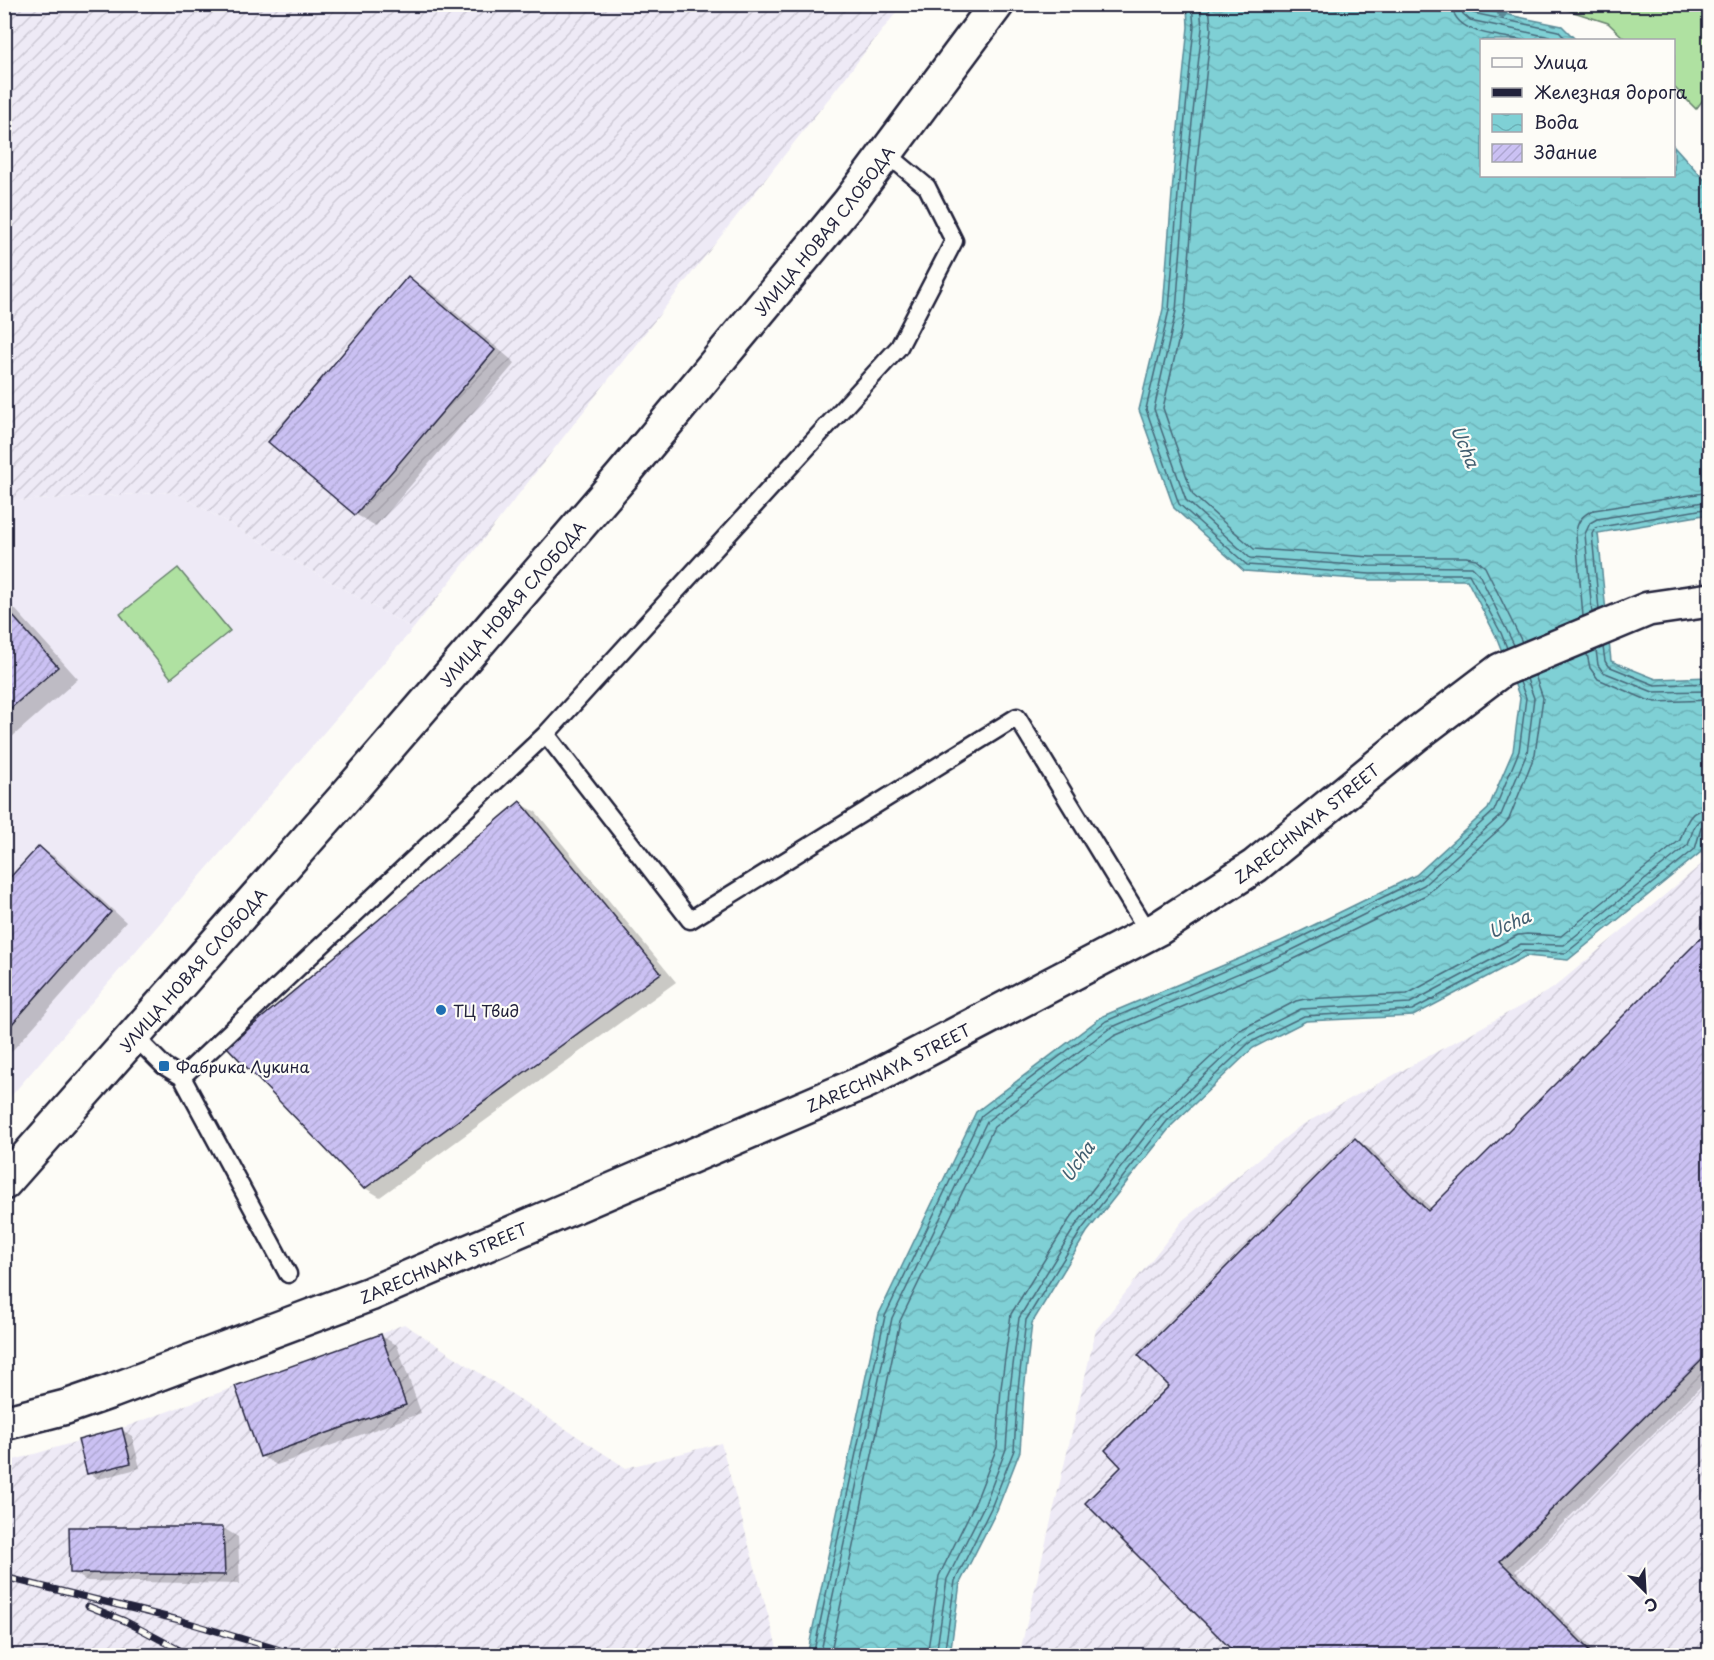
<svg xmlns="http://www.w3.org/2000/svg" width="1714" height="1660" font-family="'Playpen Sans',sans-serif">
  <defs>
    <pattern id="industrial-furrows" width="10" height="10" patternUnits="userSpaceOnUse" patternTransform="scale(1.5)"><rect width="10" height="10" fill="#eeeaf6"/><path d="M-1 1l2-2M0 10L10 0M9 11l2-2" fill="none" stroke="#ccc8d4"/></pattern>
    <pattern id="water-waves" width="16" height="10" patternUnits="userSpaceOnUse" patternTransform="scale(1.5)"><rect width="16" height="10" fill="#7fd0d5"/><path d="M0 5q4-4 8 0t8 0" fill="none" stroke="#6db2b8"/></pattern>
    <pattern id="building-hatch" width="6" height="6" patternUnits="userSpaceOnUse" patternTransform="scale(1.5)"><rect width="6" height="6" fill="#cbc1f3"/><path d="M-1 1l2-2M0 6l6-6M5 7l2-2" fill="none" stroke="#aea6d1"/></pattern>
  </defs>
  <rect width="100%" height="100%" fill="#fdfcf7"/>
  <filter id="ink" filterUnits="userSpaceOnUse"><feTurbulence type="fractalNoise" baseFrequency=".0167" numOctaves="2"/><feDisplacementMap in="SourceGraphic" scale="12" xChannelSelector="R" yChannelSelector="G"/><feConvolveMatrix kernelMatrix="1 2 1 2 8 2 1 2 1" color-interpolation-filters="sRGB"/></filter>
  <g filter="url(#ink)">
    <path fill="#eeeaf6" d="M174 492 413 629 5 1103V513L16 501Z"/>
    <path fill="url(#industrial-furrows)" d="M5 5H902L413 629 174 492 16 501 5 513Z
      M1709 858V1655L1019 1656 1096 1330 1183 1220 1300 1126 1552 989Z
      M404 1324 626 1468 721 1443 779 1655H5L4 1463 122 1428 381 1334Z"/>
    <path fill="#afe1a1" stroke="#68826e" stroke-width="1.5" d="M1552 5H1709V92L1696 109 1674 87V40H1626L1608 23Z
      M178 568 230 631 171 678 120 614Z"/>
    <path fill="url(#water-waves)" stroke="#5a8a97" stroke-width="1.5" d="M1187 5H1461L1562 26 1576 40H1482V176H1674V146L1709 185V514L1598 533 1611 661 1656 679 1709 677V821L1701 852 1568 960 1526 956 1413 1016 1306 1021 1253 1048 1172 1125 1087 1232 1032 1323 1024 1390 1020 1451 997 1510 960 1583 950 1655 807 1656 879 1314 976 1112 1103 1016 1281 941 1416 875 1488 809 1513 751 1520 698 1496 636 1467 580H1370L1244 571 1174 508 1139 410 1163 309 1174 168 1188 27Z"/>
    <path fill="#0003" d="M408 278 429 290 515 363 376 526 355 514Z
      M4 602 15 609 78 679 4 744Z
      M520 803 536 812 676 982 380 1197 365 1188Z
      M40 848 55 857 126 922 4 1060V886Z
      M1710 931V1377L1515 1571 1600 1656H1240L1123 1467 1356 1140 1371 1149 1432 1209Z
      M381 1336 397 1345 421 1413 277 1465 261 1456Z
      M122 1430 132 1436 140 1468 99 1479 88 1473Z
      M223 1528 238 1537 240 1584 87 1581 72 1572Z"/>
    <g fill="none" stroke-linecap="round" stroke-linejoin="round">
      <path stroke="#476879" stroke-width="1.5" d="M1192 4 1194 27 1180 168 1169 310 1146 409 1179 504 1247 565 1370 574H1469L1501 633 1507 648
        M1200 4 1202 28 1187 169 1176 311 1154 409 1186 500 1250 558 1370 566 1472 567 1479 574 1514 645
        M1209 4 1211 28 1196 170 1185 312 1163 408 1193 495 1254 549 1371 557H1466L1476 559 1485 567 1522 642
        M1452 4C1453 35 1499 35 1522 40
        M1461 4 1463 14 1470 20 1554 38 1557 40
        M1468 4 1469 10 1473 13 1558 31 1567 40
        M1599 610 1592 534 1595 528 1710 508
        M1592 613 1585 534 1590 523 1597 519 1710 501
        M1583 616 1576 535C1576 522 1583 514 1594 510L1710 492
        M1603 647 1605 661 1608 666 1655 685 1710 683
        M1596 650 1598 665 1603 672 1653 692 1710 691
        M1587 654 1590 668 1598 679 1647 700 1656 702 1710 700
        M813 1656 885 1316 981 1116 1106 1021 1283 946 1420 879 1494 811 1519 751 1526 698 1520 682
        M820 1656 892 1318 987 1121 1110 1028 1286 953 1424 885 1501 815 1527 753 1534 698 1527 679
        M830 1656 900 1321 994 1127 1114 1036 1290 961 1426 895 1503 826 1509 819 1535 754 1543 698 1535 675
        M927 1656 939 1576 976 1501 997 1447 1001 1388 1011 1314 1069 1220 1154 1110 1240 1030 1296 1001 1305 999 1407 994 1518 935 1527 934 1561 936 1680 840C1686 823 1689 809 1710 808
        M936 1656 947 1579 985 1504 1006 1449 1010 1389 1019 1318 1076 1225 1161 1116 1245 1037 1301 1009 1410 1003 1521 944 1564 945 1688 845C1693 832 1693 818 1710 817
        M944 1656 955 1581 991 1508 1014 1450 1018 1389 1026 1320 1082 1229 1167 1121 1249 1043 1304 1016 1412 1010 1524 951 1566 953 1695 849 1701 828 1710 824"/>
      <path stroke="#5a8a97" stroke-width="10" d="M1502 13 1506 4"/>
    </g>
    <path fill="url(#building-hatch)" stroke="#22223b" stroke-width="1.5" d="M408 276 495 350 355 515 268 442Z
      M4 606 58 667 4 714Z
      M520 801 661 973 364 1189 227 1047Z
      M39 846 111 912 4 1033V884Z
      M1710 929V1352L1500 1561 1589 1650 1583 1656H1238L1085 1503 1121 1467 1105 1450 1169 1386 1138 1355 1355 1138 1428 1211Z
      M381 1334 406 1405 260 1457 235 1386Z
      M122 1428 131 1463 87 1474 78 1440Z
      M69 1527H223L225 1575 70 1573Z"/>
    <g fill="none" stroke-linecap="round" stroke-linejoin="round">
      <g stroke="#22223b" stroke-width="21">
        <path id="service" d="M546 734 690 920 1017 717 1149 933
          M134 1036 164 1066 182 1077 546 734 899 347 954 241 927 187 886 153
          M182 1077 288 1274"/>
      </g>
      <g stroke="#22223b" stroke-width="38">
        <g id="secondary">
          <path id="s1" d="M4 1183 345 797 622 476 848 204 997 4"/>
          <path id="s2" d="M4 1423 66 1407 112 1391 370 1294 869 1080 1159 928 1255 866 1418 733 1501 670 1648 609 1710 600"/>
        </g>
      </g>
      <use href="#service" stroke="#fdfcf7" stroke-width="16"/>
      <use href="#secondary" stroke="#fdfcf7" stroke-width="33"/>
      <g stroke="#22223b" stroke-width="7">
        <path id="rail" d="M4 1577 179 1620 301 1656
          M88 1606 125 1621 191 1656"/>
      </g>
      <use href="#rail" stroke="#fdfcf7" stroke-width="4.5" stroke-dasharray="14" stroke-linecap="butt"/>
    </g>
  </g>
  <g fill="#1f6fb2" stroke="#fdfcf7" stroke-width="2">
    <circle cx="441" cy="1010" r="6"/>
    <rect x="158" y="1060" width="12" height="12" rx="3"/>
  </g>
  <g text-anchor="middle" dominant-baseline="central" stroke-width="4.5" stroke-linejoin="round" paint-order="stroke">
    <g font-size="16" fill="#22223b" stroke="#fdfcf7">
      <text stroke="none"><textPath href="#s1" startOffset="1257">УЛИЦА НОВАЯ СЛОБОДА</textPath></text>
      <text stroke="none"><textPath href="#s1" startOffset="771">УЛИЦА НОВАЯ СЛОБОДА</textPath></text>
      <text stroke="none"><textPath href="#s2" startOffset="1440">ZARECHNAYA STREET</textPath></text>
      <text stroke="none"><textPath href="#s1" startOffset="285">УЛИЦА НОВАЯ СЛОБОДА</textPath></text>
      <text stroke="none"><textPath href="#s2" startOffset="954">ZARECHNAYA STREET</textPath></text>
      <text stroke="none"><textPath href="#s2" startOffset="468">ZARECHNAYA STREET</textPath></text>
    </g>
    <g font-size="16" fill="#22223b" stroke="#fdfcf7" text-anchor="start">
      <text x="453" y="1010">ТЦ Твид</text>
      <text x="176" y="1066">Фабрика Лукина</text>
    </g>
    <g font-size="18" font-style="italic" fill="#435f71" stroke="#fdfcf7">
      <text transform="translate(1466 446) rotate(67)">Ucha</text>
      <text transform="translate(1509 923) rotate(-24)">Ucha</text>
      <text transform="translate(1077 1161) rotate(-55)">Ucha</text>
    </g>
  </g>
  <rect width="1714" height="1660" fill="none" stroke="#fdfcf7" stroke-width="24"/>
  <rect x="12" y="12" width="1690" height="1636" fill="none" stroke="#22223b" stroke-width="2" filter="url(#ink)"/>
  <rect x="1480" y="39" width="195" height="138" fill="#fdfcf7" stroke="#a5a5ac" stroke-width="1.5"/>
  <rect x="1492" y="58" width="30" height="9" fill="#fdfcf7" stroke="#a5a5ac" stroke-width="1.5"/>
  <text x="1534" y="69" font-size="18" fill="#22223b">Улица</text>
  <rect x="1492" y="88" width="30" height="9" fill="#22223b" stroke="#a5a5ac" stroke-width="1.5"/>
  <text x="1534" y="99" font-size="18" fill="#22223b">Железная дорога</text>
  <rect x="1492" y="114" width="30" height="18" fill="url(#water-waves)" stroke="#a5a5ac" stroke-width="1.5"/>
  <text x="1534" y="129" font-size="18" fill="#22223b">Вода</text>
  <rect x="1492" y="144" width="30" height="18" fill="url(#building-hatch)" stroke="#a5a5ac" stroke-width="1.5"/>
  <text x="1534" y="159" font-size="18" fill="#22223b">Здание</text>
  <g transform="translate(1645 1591) rotate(156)" stroke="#fdfcf7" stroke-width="4.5" paint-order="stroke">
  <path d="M0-4.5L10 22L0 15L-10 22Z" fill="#22223b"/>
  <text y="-9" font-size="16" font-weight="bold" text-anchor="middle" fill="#22223b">С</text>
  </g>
</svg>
